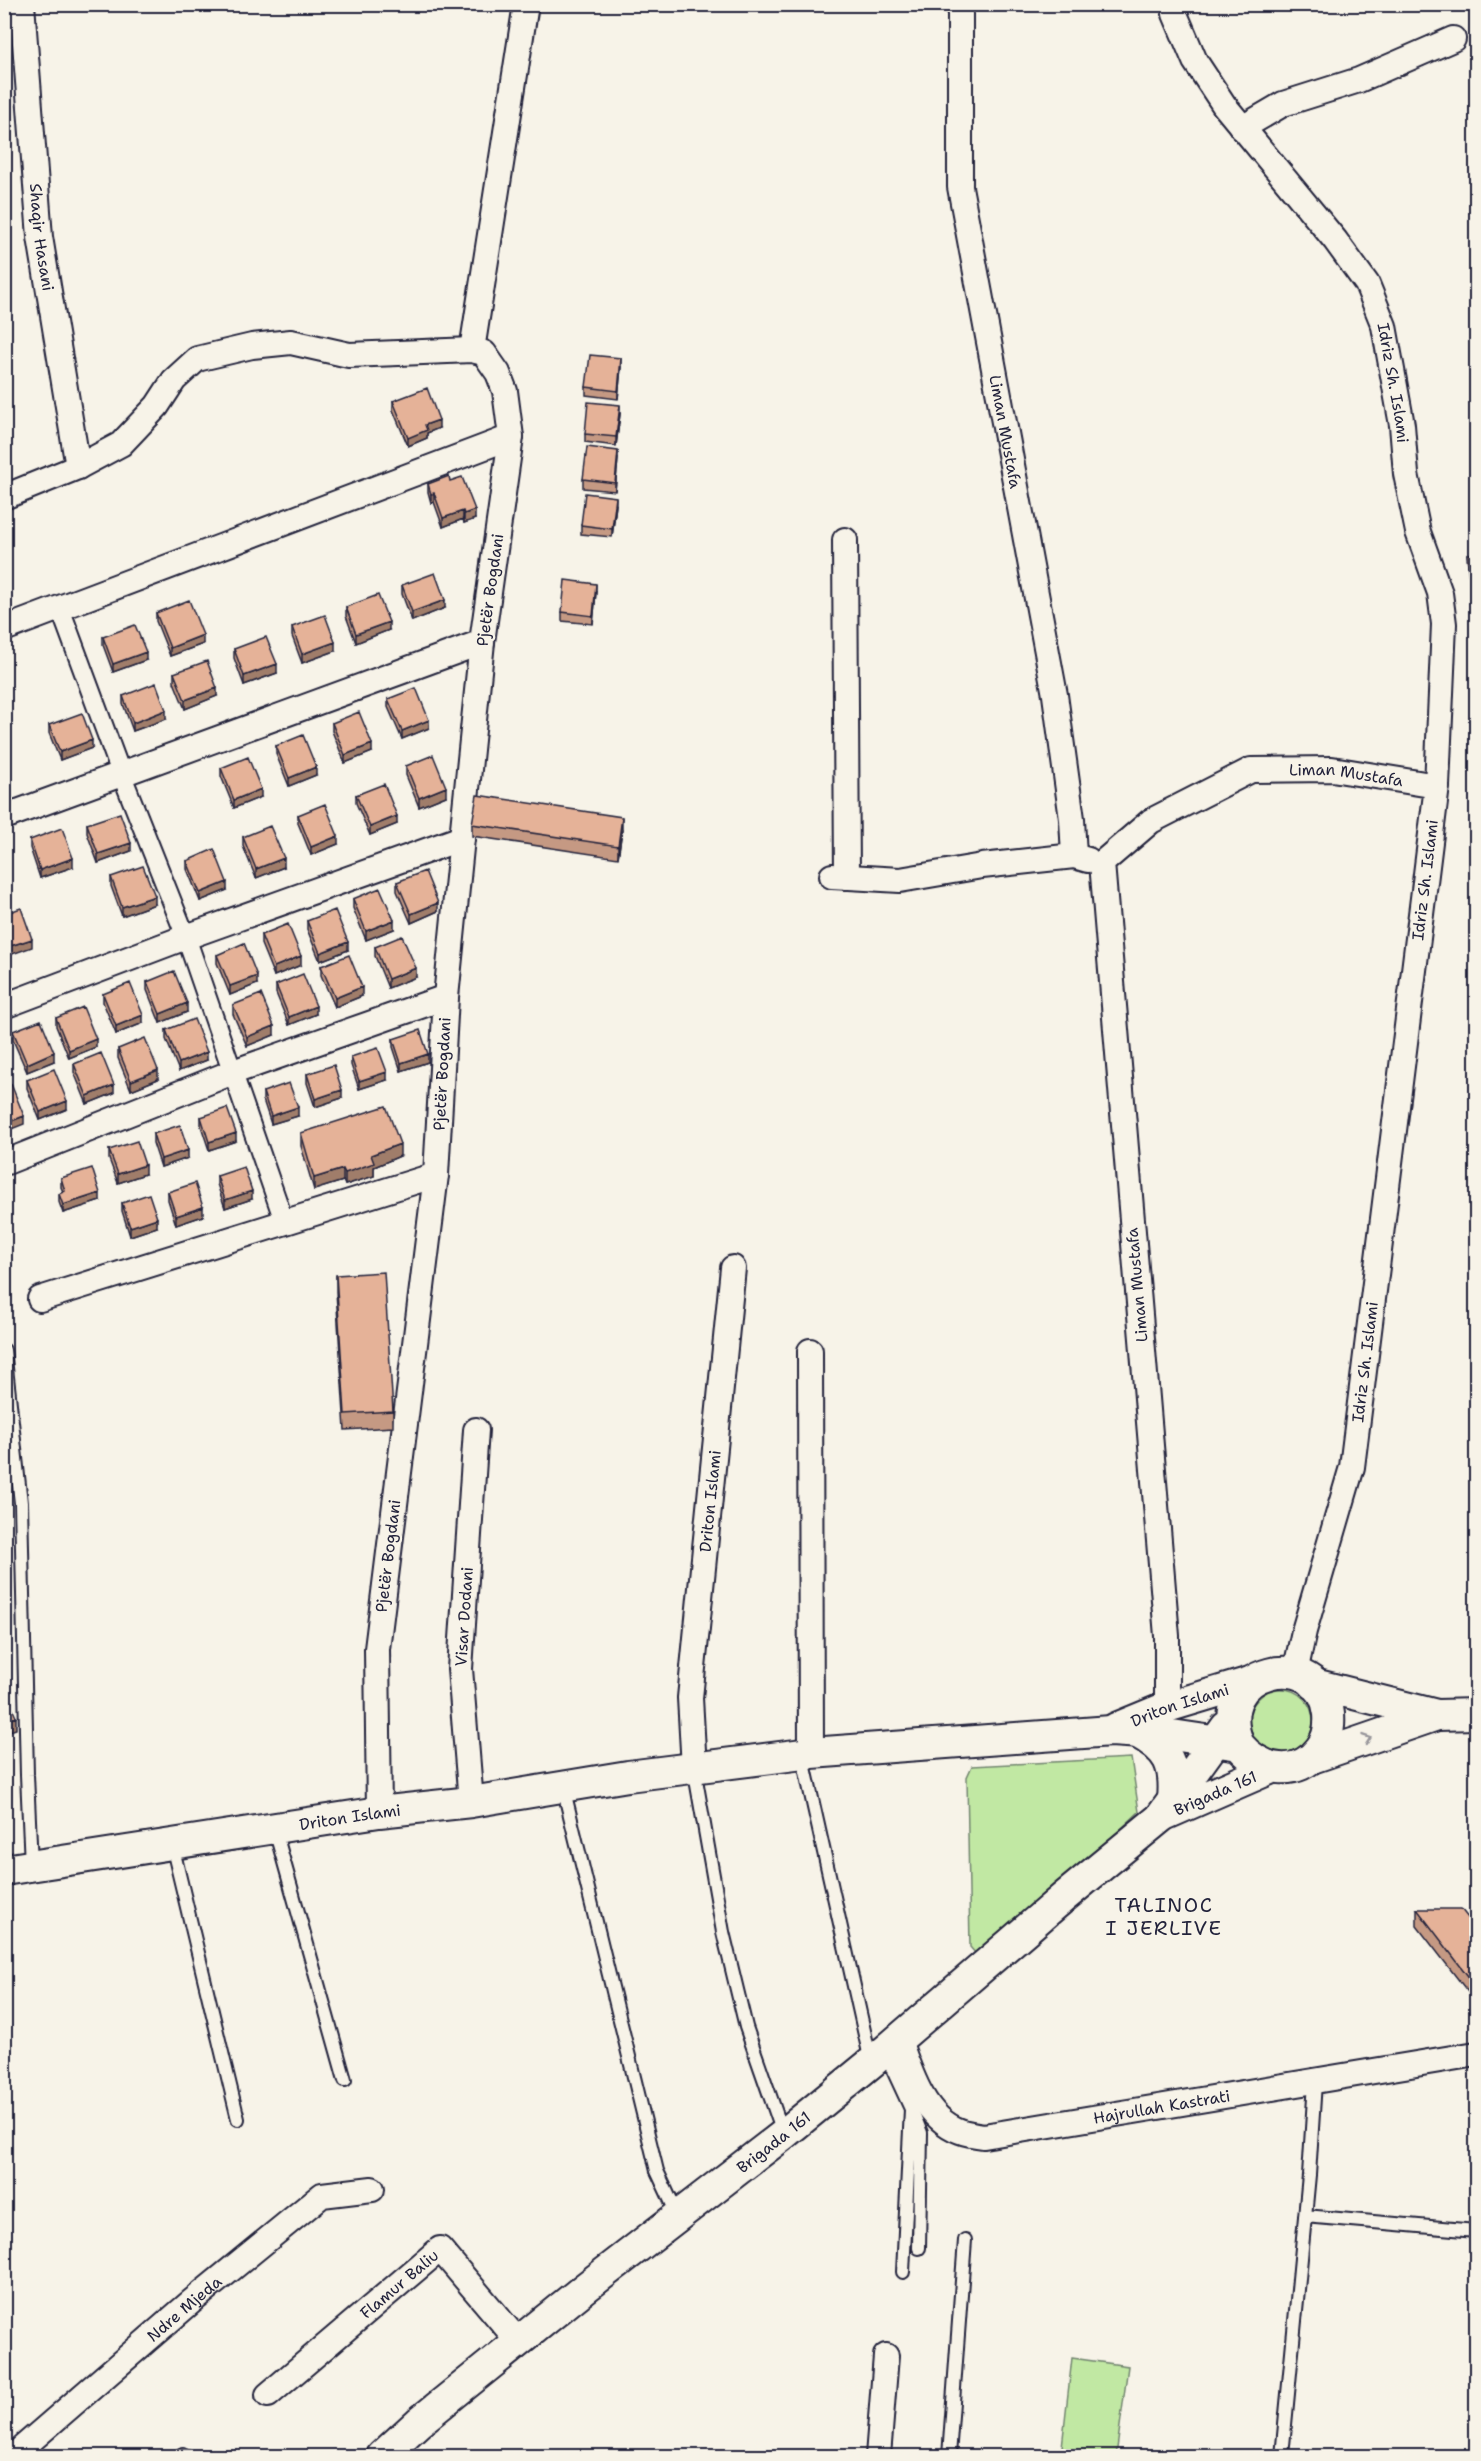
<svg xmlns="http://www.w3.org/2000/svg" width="1481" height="2461" font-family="'Shantell Sans',sans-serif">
  <rect width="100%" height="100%" fill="#f7f3e8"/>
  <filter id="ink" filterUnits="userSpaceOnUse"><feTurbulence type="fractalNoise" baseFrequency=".0167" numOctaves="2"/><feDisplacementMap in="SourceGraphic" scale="12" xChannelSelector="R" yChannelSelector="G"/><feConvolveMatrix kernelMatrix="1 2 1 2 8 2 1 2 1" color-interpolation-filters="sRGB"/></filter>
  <g filter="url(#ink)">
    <path fill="#c1e8a3" stroke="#72856f" stroke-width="1.5" d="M1249 1721a32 32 0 1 1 64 0a32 32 0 1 1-64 0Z
      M1131 1758 1139 1812 1077 1870 976 1954 970 1947 967 1777 972 1766Z
      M1072 2358 1128 2366 1116 2456H1061Z"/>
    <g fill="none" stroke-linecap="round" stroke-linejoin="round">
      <g stroke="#22223b" stroke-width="16">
        <path id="service" d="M4 1350 21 1503 27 1775 31 1865
          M802 1754 871 2062
          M694 1768 723 1932 746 2027 783 2133
          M563 1787 657 2171 678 2216
          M275 1830 345 2080
          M172 1845 238 2119
          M885 2053 911 2109 903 2272
          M913 2113 921 2133 919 2248
          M1305 2216 1476 2231
          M180 2456 183 2454
          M949 2456 965 2240
          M1282 2456 1309 2175 1315 2082"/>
      </g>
      <g stroke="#22223b" stroke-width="22">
        <path id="pedestrian" d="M60 608 121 773 186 937 284 1221"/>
      </g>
      <g stroke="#22223b" stroke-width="28">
        <g id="minor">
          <path id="s1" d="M22 4 40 237 78 467"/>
          <path id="s2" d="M960 4V187L1055 695 1072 819 1074 856"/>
          <path id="s3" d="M1175 4V14L1195 61 1224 105 1335 240 1367 284 1384 326 1402 425 1406 474 1418 532 1440 593 1444 624 1437 786 1352 1467 1304 1631 1295 1673"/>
          <path d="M1242 128 1283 104 1359 80 1453 39"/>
          <path d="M472 350 526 4"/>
          <path d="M4 497 78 467 121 444 157 406 174 380 197 359 252 346 291 342 349 355 472 350 484 353 498 373 505 391 511 437 482 642 462 838 446 997 436 1175 377 1649 379 1812"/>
          <path d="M845 540 847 877"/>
          <path d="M4 629 511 437"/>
          <path d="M4 817 482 642"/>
          <path d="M832 876 900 880 982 866 1074 856 1088 860"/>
          <path d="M4 1006 186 937 462 838"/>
          <path d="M4 1163 233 1072 446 997"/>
          <path d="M40 1299 436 1175"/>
          <path d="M810 1351 811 1753"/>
          <path id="s4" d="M1167 1707V1636L1102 863 1151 821 1251 770 1332 769 1437 786"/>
          <path id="s5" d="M694 1768 690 1698 733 1268"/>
          <path id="s6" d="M471 1802 460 1669 476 1430"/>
          <path id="s7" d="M899 2040C910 2072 924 2118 960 2131 968 2134 976 2135 984 2136L1476 2054"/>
          <path id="s8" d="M268 2395 440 2249 519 2342"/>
          <path id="s9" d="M13 2456 191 2302 322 2195 372 2189"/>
          <path d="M878 2456 886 2356"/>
        </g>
      </g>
      <g stroke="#22223b" stroke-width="34">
        <g id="tertiary">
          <path d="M1314 1684 1437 1715 1476 1714"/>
          <path id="s10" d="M1116 1728 1167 1707 1250 1682"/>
          <path d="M1138 1733C1169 1750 1176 1765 1173 1800"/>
          <path d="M1312 1758 1437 1715"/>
          <path id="s11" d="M1162 1816 1272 1768"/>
          <path id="s12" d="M4 1870 379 1812 471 1802 628 1776 811 1753 1111 1731 1172 1735 1239 1745C1261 1771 1297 1779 1320 1749 1328 1739 1330 1726 1329 1714 1322 1644 1207 1666 1239 1745"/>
          <path id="s13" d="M382 2456 419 2422 585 2288 783 2135 871 2063 1064 1897 1160 1818 1226 1727"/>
        </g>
      </g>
      <use href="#service" stroke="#f7f3e8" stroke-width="12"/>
      <use href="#pedestrian" stroke="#f7f3e8" stroke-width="18"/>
      <use href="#minor" stroke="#f7f3e8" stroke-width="24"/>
      <use href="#tertiary" stroke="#f7f3e8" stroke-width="30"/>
    </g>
    <path fill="#c59983" stroke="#22223b" stroke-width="1.5" d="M621 367 618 399 586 395V387Z
      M393 401 439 428 427 433V438L408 446 393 410Z
      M620 414 616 446 585 442V434Z
      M618 459 615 491 583 488V479Z
      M450 481 475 519 464 523 463 519 443 527 434 502 431 503 428 492V484Z
      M616 505 612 537 581 534V525Z
      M1467 554H1476V591L1470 592Z
      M402 585 445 608 412 621 402 594Z
      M596 592 593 624 562 621V612Z
      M346 607 389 630 356 643 346 616Z
      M156 613 203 644 170 656 156 621Z
      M292 627 335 651 302 663 292 636Z
      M103 637 146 660 113 672 103 645Z
      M234 649 277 673 244 685 234 658Z
      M174 673 217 696 185 709 174 682Z
      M123 696 166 719 133 731 123 704Z
      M388 699 429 728 402 739 388 707Z
      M332 723 372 752 345 763 332 731Z
      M49 725 92 748 60 760 49 733Z
      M276 746 316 775 289 786 276 754Z
      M406 766 446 796 419 807 406 775Z
      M221 768 261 797 234 808 221 776Z
      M356 795 397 824 370 835 356 803Z
      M298 815 338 844 311 855 298 823Z
      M87 824 131 851 98 863 87 833Z
      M472 824 622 830 618 858 472 836Z
      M243 837 284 867 256 878 243 846Z
      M30 840 73 867 40 878 30 848Z
      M187 861 227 890 200 901 187 869Z
      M111 877 155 904 122 916 111 886Z
      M397 882 438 911 411 923 397 891Z
      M353 899 394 929 366 940 353 908Z
      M307 921 348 950 320 961 307 929Z
      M261 935 301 965 274 976 261 944Z
      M375 947 416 977 388 988 375 956Z
      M217 955 257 984 230 995 217 963Z
      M321 966 362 996 335 1007 321 975Z
      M147 982 187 1012 160 1023 147 990Z
      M276 985 316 1014 289 1025 276 993Z
      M103 994 143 1023 116 1034 103 1002Z
      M233 1005 274 1035 247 1046 233 1014Z
      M56 1018 96 1047 69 1058 56 1026Z
      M166 1030 207 1060 179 1071 166 1039Z
      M13 1031 54 1061 27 1072 13 1040Z
      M393 1039 428 1062 401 1071 393 1047Z
      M118 1049 158 1079 131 1090 118 1058Z
      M351 1057 387 1080 359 1089 351 1065Z
      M74 1064 114 1093 87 1104 74 1072Z
      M307 1074 342 1098 315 1107 307 1083Z
      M27 1080 67 1109 40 1120 27 1088Z
      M263 1092 298 1116 271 1124 263 1100Z
      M201 1117 236 1141 209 1150 201 1126Z
      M301 1133 400 1156 374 1167V1176L345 1185 343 1181 314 1190 301 1146Z
      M153 1134 188 1158 161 1167 153 1143Z
      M109 1150 145 1174 118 1183 109 1159Z
      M217 1176 252 1199 225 1208 217 1184Z
      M61 1178 100 1201 63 1213 59 1202V1194L63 1192 61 1187Z
      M168 1192 203 1216 176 1225 168 1200Z
      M122 1203 157 1227 130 1236 122 1211Z
      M336 1275 393 1411V1427L345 1430 336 1292Z
      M1417 1909 1476 1928 1471 1996 1417 1926Z"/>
    <path fill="#a07d6a" stroke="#22223b" stroke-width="1.5" d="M621 358V367L618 399V391Z
      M620 405V414L616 446V437Z
      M439 420V428L427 433V438L408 446V438L425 425Z
      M618 451V459L615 491V483Z
      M434 493V502L431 503V494Z
      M616 497V505L612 537V529Z
      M475 510V519L464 523V514Z
      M463 511V519L443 527V518Z
      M596 584V592L593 624V616Z
      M445 600V608L412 621V612Z
      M389 622V630L356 643V634Z
      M203 635V644L170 656V648Z
      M335 642V651L302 663V654Z
      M146 652V660L113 672V664Z
      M277 664V673L244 685V676Z
      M217 688V696L185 709V700Z
      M166 710V719L133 731V723Z
      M429 720V728L402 739V731Z
      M92 740V748L60 760V752Z
      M372 744V752L345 763V755Z
      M316 767V775L289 786V778Z
      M446 787V796L419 807V798Z
      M261 789V797L234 808V800Z
      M397 816V824L370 835V827Z
      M622 817V830L618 858V846Z
      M338 836V844L311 855V847Z
      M131 843V851L98 863V854Z
      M73 858V867L40 878V870Z
      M284 858V867L256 878V869Z
      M227 882V890L200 901V893Z
      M155 896V904L122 916V907Z
      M438 903V911L411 923V914Z
      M394 920V929L366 940V931Z
      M32 939V947L4 957V948Z
      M348 942V950L320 961V953Z
      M301 956V965L274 976V967Z
      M416 968V977L388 988V979Z
      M257 976V984L230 995V986Z
      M362 987V996L335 1007V998Z
      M187 1003V1012L160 1023V1014Z
      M316 1006V1014L289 1025V1017Z
      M143 1015V1023L116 1034V1026Z
      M274 1026V1035L247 1046V1037Z
      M96 1039V1047L69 1058V1050Z
      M54 1052V1061L27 1072V1064Z
      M207 1052V1060L179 1071V1063Z
      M428 1054V1062L401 1071V1063Z
      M158 1070V1079L131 1090V1081Z
      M387 1072V1080L359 1089V1081Z
      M114 1085V1093L87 1104V1096Z
      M342 1090V1098L315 1107V1099Z
      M67 1101V1109L40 1120V1112Z
      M298 1107V1116L271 1124V1116Z
      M24 1116V1124L4 1132V1124Z
      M236 1133V1141L209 1150V1142Z
      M400 1144V1156L374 1167V1176L345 1185V1173L371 1155Z
      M188 1150V1158L161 1167V1159Z
      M145 1165V1174L118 1183V1174Z
      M343 1169V1181L314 1190V1178Z
      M252 1191V1199L225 1208V1200Z
      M100 1193V1201L63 1213V1205Z
      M203 1207V1216L176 1225V1216Z
      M157 1218V1227L130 1236V1227Z
      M16 1717V1729L4 1733V1721Z
      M1476 1974V1991L1471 1996V1980Z"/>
    <path fill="#e5b298" stroke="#22223b" stroke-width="1.5" d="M590 355 621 358 618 391 586 387Z
      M427 388 439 420 425 425 427 430 408 438 393 401Z
      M588 402 620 405 616 437 585 434Z
      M587 447 618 451 615 483 583 479Z
      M449 476 450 481 462 477 475 510 464 514 463 511 443 518 434 493 431 494 428 484Z
      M585 493 616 497 612 529 581 525Z
      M1467 554H1476V583H1470Z
      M435 573 445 600 412 612 402 585Z
      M565 580 596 584 593 616 562 612Z
      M378 595 389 622 356 634 346 607Z
      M189 600 203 635 170 648 156 613Z
      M325 615 335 642 302 654 292 627Z
      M135 625 146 652 113 664 103 637Z
      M266 637 277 664 244 676 234 649Z
      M207 661 217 688 185 700 174 673Z
      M156 683 166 710 133 723 123 696Z
      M416 688 429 720 402 731 388 699Z
      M359 712 372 744 345 755 332 723Z
      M82 713 92 740 60 752 49 725Z
      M303 735 316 767 289 778 276 746Z
      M433 755 446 787 419 798 406 766Z
      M248 757 261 789 234 800 221 768Z
      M384 784 397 816 370 827 356 795Z
      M477 795 622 817 618 846 472 824Z
      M325 804 338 836 311 847 298 815Z
      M120 813 131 843 98 854 87 824Z
      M270 826 284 858 256 869 243 837Z
      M62 828 73 858 40 870 30 840Z
      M214 849 227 882 200 893 187 861Z
      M143 866 155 896 122 907 111 877Z
      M425 871 438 903 411 914 397 882Z
      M380 888 394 920 366 931 353 899Z
      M21 908 32 939 4 948V914Z
      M335 910 348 942 320 953 307 921Z
      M288 924 301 956 274 967 261 935Z
      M402 936 416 968 388 979 375 947Z
      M244 943 257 976 230 986 217 955Z
      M349 955 362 987 335 998 321 966Z
      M174 971 187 1003 160 1014 147 982Z
      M303 974 316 1006 289 1017 276 985Z
      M130 983 143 1015 116 1026 103 994Z
      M261 994 274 1026 247 1037 233 1005Z
      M83 1007 96 1039 69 1050 56 1018Z
      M194 1019 207 1052 179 1063 166 1030Z
      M41 1020 54 1052 27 1064 13 1031Z
      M420 1030 428 1054 401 1063 393 1039Z
      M145 1038 158 1070 131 1081 118 1049Z
      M378 1048 387 1072 359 1081 351 1057Z
      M101 1053 114 1085 87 1096 74 1064Z
      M334 1065 342 1090 315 1099 307 1074Z
      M54 1069 67 1101 40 1112 27 1080Z
      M289 1083 298 1107 271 1116 263 1092Z
      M11 1084 24 1116 4 1124V1087Z
      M386 1106 400 1144 371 1155 374 1163 345 1173 343 1169 314 1178 301 1133Z
      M227 1108 236 1133 209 1142 201 1117Z
      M180 1125 188 1150 161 1159 153 1134Z
      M137 1141 145 1165 118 1174 109 1150Z
      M244 1167 252 1191 225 1200 217 1176Z
      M92 1168 100 1193 63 1205 59 1194 65 1191 61 1178Z
      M195 1183 203 1207 176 1216 168 1192Z
      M149 1194 157 1218 130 1227 122 1203Z
      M384 1272 393 1411 345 1414 336 1275Z
      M4 1689 16 1717 4 1721Z
      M1417 1909H1461L1476 1928V1974L1471 1980Z"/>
    <defs><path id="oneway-chevron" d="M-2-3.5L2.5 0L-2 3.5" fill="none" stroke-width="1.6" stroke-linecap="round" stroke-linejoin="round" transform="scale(1.5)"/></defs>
    <use stroke="#97959a" href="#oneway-chevron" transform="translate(1367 1739) rotate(-19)"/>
  </g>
  <g text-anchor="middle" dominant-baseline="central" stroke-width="4.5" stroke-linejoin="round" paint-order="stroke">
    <g font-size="16" fill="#22223b" stroke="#f7f3e8">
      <text stroke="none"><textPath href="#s1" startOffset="234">Shaqir Hasani</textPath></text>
      <text stroke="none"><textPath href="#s3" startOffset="446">Idriz Sh. Islami</textPath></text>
      <text stroke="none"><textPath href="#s2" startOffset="432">Liman Mustafa</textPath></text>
      <text transform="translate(490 590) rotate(-82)">Pjetër Bogdani</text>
      <text stroke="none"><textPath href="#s4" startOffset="1119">Liman Mustafa</textPath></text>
      <text transform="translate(1425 880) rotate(-83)">Idriz Sh. Islami</text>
      <text transform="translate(442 1074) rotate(-87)">Pjetër Bogdani</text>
      <text transform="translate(1137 1285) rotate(-95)">Liman Mustafa</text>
      <text transform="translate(1365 1362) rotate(-83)">Idriz Sh. Islami</text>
      <text stroke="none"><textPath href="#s5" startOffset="268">Driton Islami</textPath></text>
      <text transform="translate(388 1556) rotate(-83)">Pjetër Bogdani</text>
      <text stroke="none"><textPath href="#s6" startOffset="186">Visar Dodani</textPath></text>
      <text stroke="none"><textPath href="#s10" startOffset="68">Driton Islami</textPath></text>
      <text stroke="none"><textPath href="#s11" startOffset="58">Brigada 161</textPath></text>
      <text stroke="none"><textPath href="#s12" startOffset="350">Driton Islami</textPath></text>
      <text stroke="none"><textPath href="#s7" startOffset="318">Hajrullah Kastrati</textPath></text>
      <text stroke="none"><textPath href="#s13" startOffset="502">Brigada 161</textPath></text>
      <text stroke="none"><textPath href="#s8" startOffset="172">Flamur Baliu</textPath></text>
      <text stroke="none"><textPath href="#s9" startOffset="226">Ndre Mjeda</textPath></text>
    </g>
    <g font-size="20" letter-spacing="1.5" fill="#22223b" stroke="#f7f3e8">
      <text x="1164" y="1905">TALINOC<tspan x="1164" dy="23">I JERLIVE</tspan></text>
    </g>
  </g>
  <rect width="1481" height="2461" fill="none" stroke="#f7f3e8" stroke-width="24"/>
  <rect x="12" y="12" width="1457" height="2437" fill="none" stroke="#22223b" stroke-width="2" filter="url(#ink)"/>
</svg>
